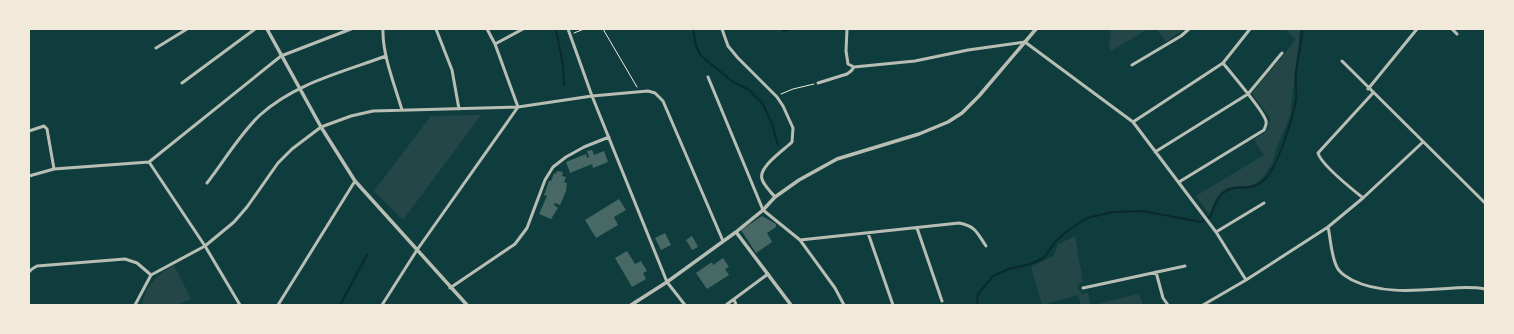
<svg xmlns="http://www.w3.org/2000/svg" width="1514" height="334" font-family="'Archivo Narrow',sans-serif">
  <rect width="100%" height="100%" fill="#0f3d3e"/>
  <path fill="#244646" d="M1111 29H1148L1111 51 1109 47Z
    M1155 29H1184L1166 42 1157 29Z
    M1285 29H1300L1290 116 1276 149 1273 162 1264 176 1253 186C1226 186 1218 187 1210 215L1196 196 1264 155 1254 140 1268 130 1270 118 1252 93 1291 46 1295 39Z
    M481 115 403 220 374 191 431 116Z
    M1075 236 1083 282 1078 284C1077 288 1079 291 1082 294L1088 293 1090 305H1081L1078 295 1042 305 1031 267 1053 256 1059 244Z
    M174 265 191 299 177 305H142C145 286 158 274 174 265Z
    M1139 294 1143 305H1092Z"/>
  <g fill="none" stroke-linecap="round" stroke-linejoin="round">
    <path stroke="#0a2a2b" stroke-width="2" d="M556 29 563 65 564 85
      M693 29 696 46 701 56 732 81 749 90 763 104 772 124 778 145
      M782 29 784 31 792 29
      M340 305 367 255
      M977 305 978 294 993 276 1009 269 1030 264 1044 258 1056 241 1070 229 1087 218 1113 212 1142 211 1202 222 1210 217C1213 209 1216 199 1223 193 1236 182 1250 194 1265 179 1278 167 1293 117 1296 99 1297 90 1295 81 1296 72 1298 57 1302 43 1302 29"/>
  </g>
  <path fill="#486865" d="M592 150 594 155 604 151 608 162 593 168 592 164 570 173 566 162 586 154 587 158 589 157 587 151Z
    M557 171 563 172 562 176 566 177 564 182 567 183 566 191 560 205 555 203 554 205 558 208 551 219 539 214 547 196 544 195 549 181H551L554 173 556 174Z
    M619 199 626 210 614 217 618 225 596 238 585 220Z
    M762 216 776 224V227L767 233 772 242 756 253 741 230Z
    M665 233 671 245 661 250 655 238Z
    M692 236 698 247 692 250 686 240Z
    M627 251 635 264 641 261 647 271 643 273 646 279 632 287 615 258Z
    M723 258 729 267 725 269 729 275 707 289 696 273 712 262 713 265Z"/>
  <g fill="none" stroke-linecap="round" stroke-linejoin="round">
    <path stroke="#f1e9da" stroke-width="1" d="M603 29 637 87
      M574 33 584 29
      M781 94 793 89 814 84"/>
    <path stroke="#b8beb3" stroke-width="3" d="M383 29C382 54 395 86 402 110
      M436 29 452 70 459 109
      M568 29 592 96 667 282 685 305
      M722 29 728 46 738 58 777 97 783 106 793 128 792 142C784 150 758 167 762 179 764 186 771 192 775 197
      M847 29 846 51 848 64 854 67 915 61 968 50 1025 42 1133 122 1216 232 1246 280
      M1452 29 1457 34
      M495 44 523 29
      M156 48 187 29
      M1342 61 1485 203
      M1132 65 1181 36 1189 29
      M708 77 763 210 800 240 959 223C976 226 977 233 986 246
      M182 83 255 29
      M818 83 847 74 851 71 854 67
      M1368 89 1417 29
      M1133 122 1223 63 1250 29
      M29 131 44 126 47 129 54 169
      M1155 152 1248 94 1282 53
      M149 162 281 56 351 29
      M149 162 205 246 240 305
      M29 176 54 169 149 162
      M1179 182 1264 130C1265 127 1267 124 1266 121 1264 111 1231 73 1223 63
      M207 183C225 160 239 135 260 115 295 83 343 72 386 56
      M1363 198C1352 189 1321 165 1318 153L1373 93
      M1328 227C1331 240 1331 258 1338 269 1341 274 1347 277 1352 280 1378 293 1411 291 1439 289 1455 288 1469 286 1485 289
      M917 228 942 301
      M1216 232 1264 203
      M868 233 893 305
      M800 240 835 288 844 305
      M29 272 32 269 37 266 125 259 137 263 151 275
      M1156 272 1163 298 1168 305
      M450 288 515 244 527 228 545 180 553 167 566 157 584 147 609 137
      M1083 288 1185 266
      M734 299 736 305
      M135 305 151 275 205 246 234 222 247 207 278 163 292 149 321 127 351 116 373 111 518 107 592 96 648 91 655 93 663 101 723 241
      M278 305 355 181
      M382 305 417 250 518 107 495 44 487 29
      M726 305 768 274
      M1203 305 1246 280 1328 227 1363 198 1423 142"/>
    <path stroke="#b8beb3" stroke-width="3.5" d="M267 29 321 127 355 181 467 305
      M736 232 791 305
      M631 305 667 282 736 232 763 210 775 197 799 180 837 159 919 134 948 122 962 113 979 96 1036 29"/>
  </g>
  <rect width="1514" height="334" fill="none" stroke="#f1e9da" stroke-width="60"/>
</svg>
